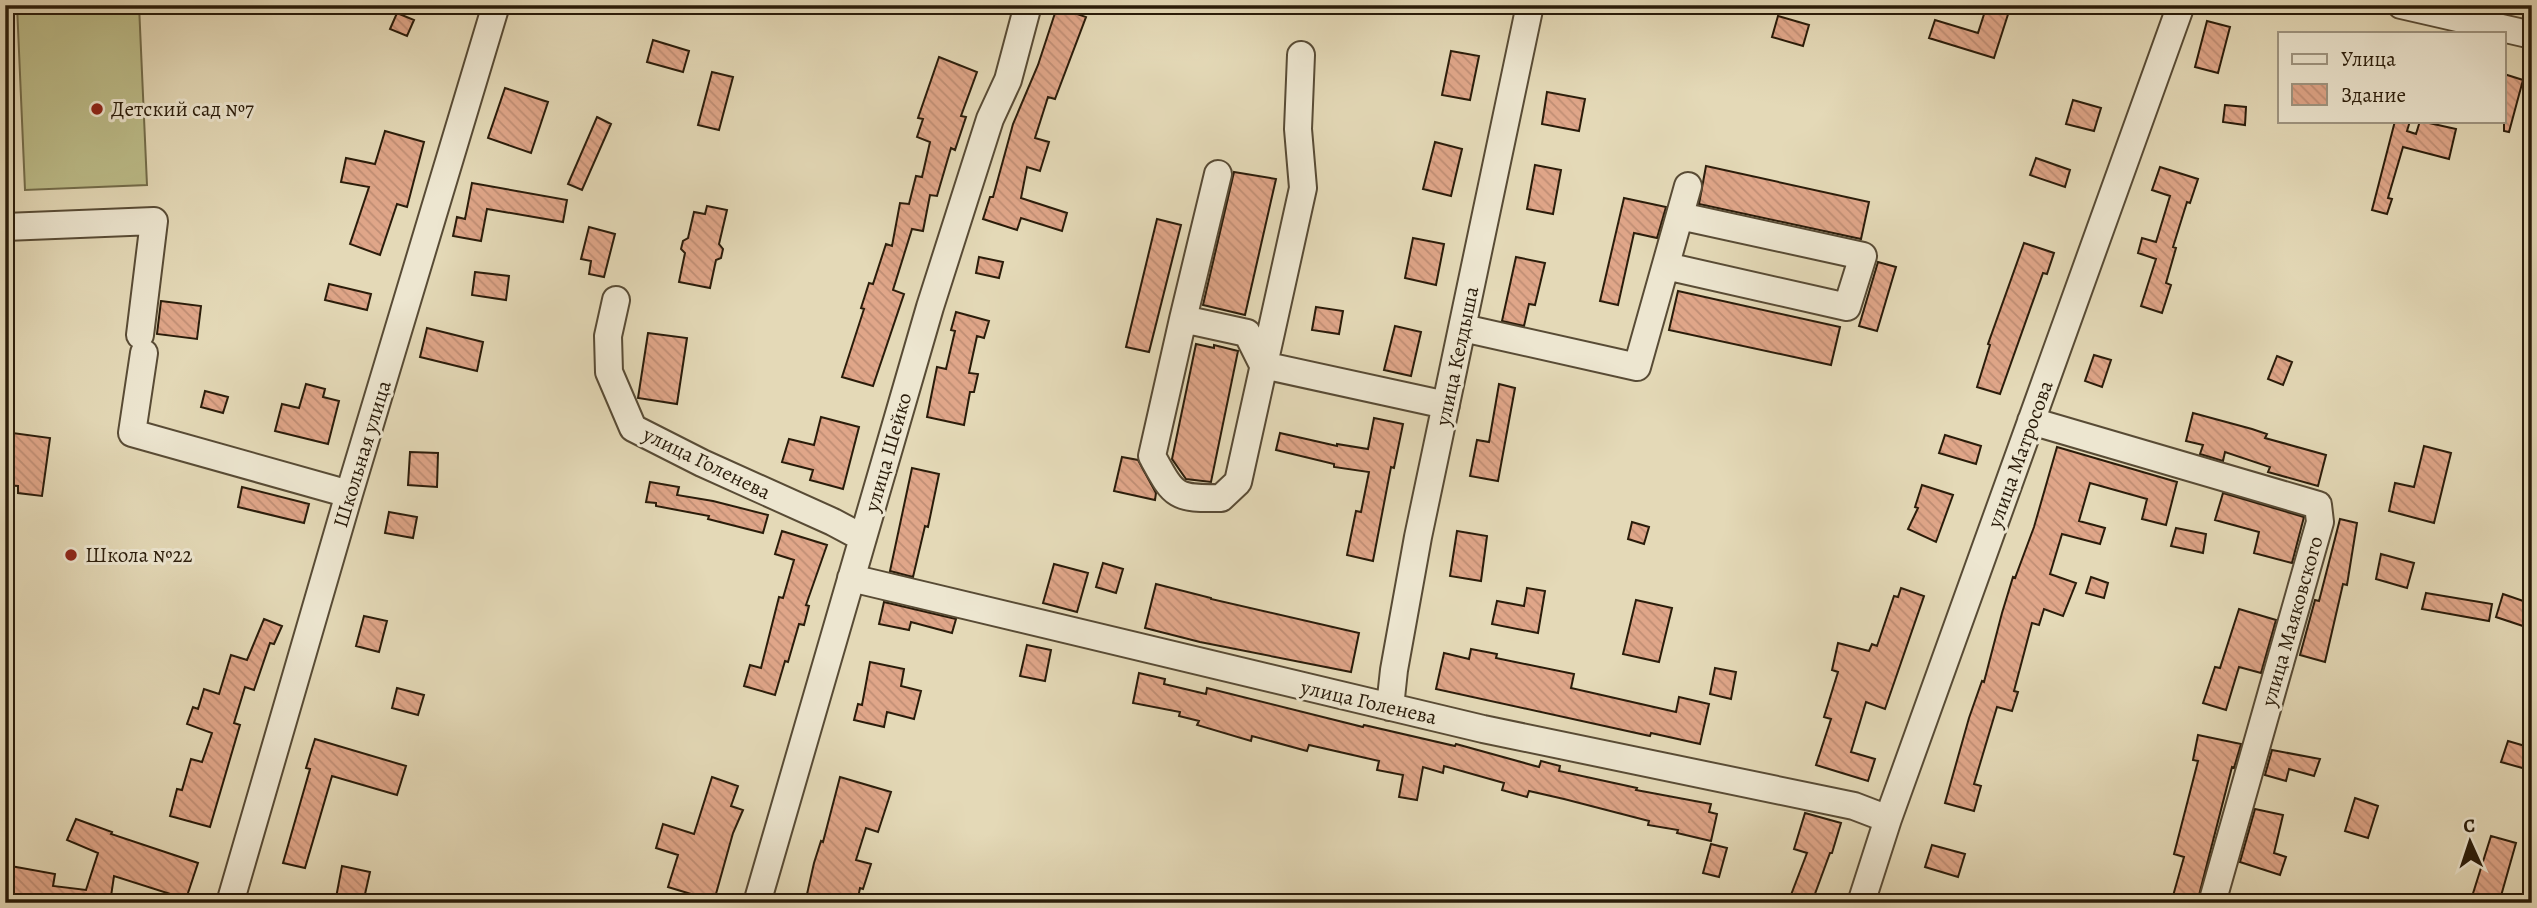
<svg xmlns="http://www.w3.org/2000/svg" width="2537" height="908" font-family="Alegreya,serif">
  <defs>
    <pattern id="building-back-hatch" width="6" height="6" patternUnits="userSpaceOnUse" patternTransform="scale(1.75)"><rect width="6" height="6" fill="#e0a689"/><path d="M-1 5l2 2M0 0l6 6M5-1l2 2" fill="none" stroke="#c08e75"/></pattern>
  </defs>
  <rect width="100%" height="100%" fill="#e4d9b7"/>
  <filter id="stains"><feTurbulence type="fractalNoise" baseFrequency=".00286" numOctaves="4"/><feColorMatrix values="0 0 0 0 .2 0 0 0 0 .09 0 0 0 0 .02 0 0 0 .5 -.17"/></filter>
  <radialGradient id="worn" r=".72"><stop offset=".6" stop-color="#630" stop-opacity="0"/><stop offset="1" stop-color="#630" stop-opacity=".3"/></radialGradient>
  <path fill="#bcbc89" stroke="#736c4a" stroke-width="2" d="M17 5H139L147 185 25 190Z"/>
  <path fill="url(#building-back-hatch)" stroke="#2a1c0a" stroke-width="2" d="M1987 5H2011L1994 58 1929 38 1935 20 1978 33Z
    M1057 7 1086 17 1055 99 1048 97 1035 138 1049 142 1040 171 1027 167 1021 198 1067 213 1062 231 1021 218 1017 230 983 219 990 197H993L1013 124 1038 65Z
    M397 13 414 20 407 36 390 29Z
    M1778 16 1809 25 1803 46 1772 37Z
    M2207 21 2230 27 2218 73 2195 67Z
    M653 40 689 51 683 72 647 62Z
    M1451 51 1479 56 1470 100 1442 95Z
    M939 57 977 72 961 116 966 117 955 150 951 148 937 196 930 195 923 231 912 229 893 290 904 294 873 386 842 377 864 309 861 308 869 283 873 284 886 244 892 246 900 203 909 204 916 176 922 177 930 142 917 137 923 119 918 118Z
    M712 72 733 77 719 130 698 125Z
    M2504 74 2523 80 2509 132 2504 131Z
    M505 88 548 102 531 153 488 138Z
    M1547 92 1585 99 1579 131 1542 124Z
    M2073 100 2101 108 2094 131 2066 124Z
    M2225 105 2246 107 2245 125 2223 122Z
    M597 117 611 124 582 190 568 184Z
    M2395 121H2410L2407 131 2416 134 2420 121 2456 129 2449 159 2403 147 2388 198 2392 199 2387 214 2372 210Z
    M385 131 424 142 407 207 397 204 380 255 350 244 369 187 341 182 346 158 375 164Z
    M1435 142 1462 149 1451 196 1423 189Z
    M2036 158 2070 170 2065 187 2030 175Z
    M1535 165 1561 170 1553 214 1527 209Z
    M1706 166 1869 202 1861 239 1699 204Z
    M2160 167 2198 179 2190 203 2187 202 2173 247 2176 248 2166 283 2171 285 2162 313 2141 306 2156 259 2138 253 2142 238 2156 242 2170 196 2152 190Z
    M1234 172 1276 179 1245 315 1203 305Z
    M472 183 567 200 563 222 487 209 481 241 453 236 457 217 465 219Z
    M1624 198 1666 207 1657 238 1634 233 1618 305 1600 301Z
    M707 206 727 210 719 244 723 249 721 258 716 260 710 288 679 282 685 253 681 249 683 241 688 238 694 212 705 214Z
    M1157 219 1181 225 1149 352 1126 347Z
    M589 227 615 234 604 277 589 274 591 261 581 259Z
    M1413 238 1444 244 1436 285 1405 278Z
    M2024 243 2054 253 2047 274 2043 273 2000 394 1977 387 1990 345 1988 344Z
    M979 257 1003 262 999 278 976 273Z
    M1516 257 1545 263 1535 305 1529 304 1524 326 1502 321Z
    M1878 262 1896 267 1877 331 1859 326Z
    M475 272 509 276 506 300 472 295Z
    M329 284 371 294 367 310 325 300Z
    M1678 291 1840 327 1831 365 1669 330Z
    M161 301 201 306 197 339 157 334Z
    M1316 307 1343 311 1339 334 1312 330Z
    M956 312 989 321 984 338 977 336 969 373 978 374 974 392H970L964 425 927 417 937 367 946 369 955 331 951 330Z
    M1395 326 1421 332 1411 376 1384 370Z
    M427 328 483 342 477 371 420 357Z
    M648 333 687 338 677 404 638 398Z
    M1196 344 1214 348V345L1238 351 1211 482 1186 479 1172 459Z
    M2094 355 2111 360 2102 387 2085 381Z
    M2277 356 2292 362 2283 385 2268 379Z
    M306 384 325 389 323 397 339 401 328 444 275 431 282 404 299 408Z
    M1499 384 1515 388 1498 481 1470 476 1477 440 1489 442Z
    M205 391 228 397 223 413 201 407Z
    M2193 413 2252 429 2267 434 2265 438 2326 455 2318 486 2268 472 2270 467 2225 452 2223 461 2200 454 2203 445 2186 441Z
    M821 417 859 427 843 489 810 480 813 470 782 462 789 439 814 445Z
    M1374 418 1403 424 1394 468 1391 467 1373 561 1347 555 1356 511 1361 512 1369 472 1334 467V464L1276 450 1280 433 1337 446V444L1368 449Z
    M5 432 50 438 42 496 18 493V486L5 485Z
    M1945 435 1981 446 1976 464 1939 453Z
    M2424 446 2451 453 2434 523 2389 511 2395 483 2414 487Z
    M2057 447 2177 482 2166 525 2142 519 2147 499 2090 483 2079 521 2105 528 2100 544 2062 534 2050 574 2076 583 2063 616 2044 609 2039 625 2032 623 2014 691 2018 692 2012 711 1997 707 1974 784 1981 786 1974 811 1945 803 1969 718 1982 681 1984 682 2002 613 2013 577 2015 578 2034 527Z
    M410 452 438 453 437 487 408 485Z
    M1122 457 1138 460 1156 493 1155 500 1114 491Z
    M912 468 939 474 928 527 925 526 913 577 890 571Z
    M650 482 679 487 677 495 713 501 768 515 763 533 708 519 709 516 656 506V503L646 502Z
    M1922 485 1953 495 1936 542 1908 529 1918 508 1915 507Z
    M242 487 309 504 304 523 238 507Z
    M2223 493 2304 517 2292 563 2254 553 2259 532 2215 520Z
    M389 512 417 517 413 538 385 533Z
    M2340 519 2357 523 2347 585 2343 584 2325 662 2300 655 2315 600 2319 601Z
    M1632 522 1649 527 1644 544 1628 539Z
    M2176 528 2206 534 2203 553 2171 546Z
    M782 531 827 545 806 605 809 606 804 625 799 624 788 662 785 661 775 695 744 686 750 665 761 668 779 597 783 598 794 560 775 554Z
    M1457 531 1487 536 1481 581 1450 576Z
    M2381 554 2414 563 2407 588 2376 579Z
    M1103 563 1123 569 1116 593 1096 587Z
    M1054 564 1088 573 1077 612 1043 603Z
    M2091 577 2108 583 2104 598 2086 593Z
    M1156 584 1211 598V599L1359 633 1351 672 1200 642 1145 628Z
    M1527 588 1545 591 1538 633 1492 624 1497 601 1524 606Z
    M1901 588 1924 596 1885 709 1866 702 1851 752 1875 759 1868 781 1816 765 1831 719 1824 717 1838 672 1832 670 1838 643 1869 651 1872 644 1877 646 1894 596 1898 597Z
    M2426 593 2492 604 2489 621 2422 609Z
    M2503 594 2532 604V629L2496 617Z
    M1636 600 1672 608 1659 662 1623 654Z
    M884 602 956 619 952 633 911 622 909 630 879 624Z
    M2239 609 2276 620 2261 673 2239 667 2226 710 2203 703 2215 667 2220 668Z
    M364 616 387 621 379 652 356 646Z
    M264 619 282 626 274 644 270 643 254 690 245 687 234 723 240 725 210 827 170 816 177 789 182 790 191 759 202 762 212 733 187 724 193 707 198 709 204 689 219 694 231 655 247 660Z
    M1027 645 1051 650 1045 681 1020 676Z
    M1471 649 1497 654 1496 658 1574 674 1571 688 1676 712 1679 697 1709 704 1700 744 1651 733 1650 736 1436 689 1444 653 1469 659Z
    M870 662 904 669 901 686 921 691 914 719 887 712 884 727 854 720 858 704 862 705Z
    M1715 668 1736 672 1731 699 1710 694Z
    M1139 673 1165 679 1164 684 1206 694 1207 688 1363 727 1364 725 1455 746 1456 744 1539 767 1541 761 1560 766 1559 771 1637 788 1636 790 1711 804 1709 812 1717 814 1711 841 1677 833 1678 830 1648 825 1649 821 1564 799 1529 791 1527 797 1502 790 1504 783 1444 766 1443 773 1423 767 1417 800 1399 797 1403 775 1377 770 1379 761 1309 745 1307 751 1252 736 1251 741 1197 725 1199 721 1179 716 1180 712 1133 703Z
    M397 688 424 695 418 715 392 708Z
    M2198 735 2241 744 2234 768 2232 767 2197 903H2171L2184 857 2174 854 2198 761 2193 760Z
    M315 739 406 766 397 795 332 776 305 868 283 863 310 769 306 768Z
    M2508 741 2532 748 2526 769 2501 762Z
    M2272 750 2320 759 2314 776 2289 769 2286 781 2265 775Z
    M712 777 738 786 731 806 743 810 733 833 714 901 668 887 678 855 656 848 663 824 694 834Z
    M840 777 891 792 878 832 866 828 856 860 871 864 863 889 860 888 857 903H805L814 863 821 841 823 842Z
    M2355 798 2378 806 2368 838 2345 831Z
    M2255 809 2283 815 2274 853 2286 857 2280 875 2240 862Z
    M1805 813 1841 823 1832 853H1830L1812 902 1791 895 1807 853 1794 849Z
    M76 819 112 832 111 834 198 863 186 899 114 876 110 903H35L5 897V865L55 874 53 886 86 890 98 853 67 840Z
    M2491 836 2516 843 2499 903H2470Z
    M1711 844 1727 848 1719 877 1703 873Z
    M1932 845 1965 854 1958 877 1925 867Z
    M342 866 370 872 363 903H335Z"/>
  <g fill="none" stroke-linecap="round" stroke-linejoin="round">
    <g stroke="#584b35" stroke-width="30">
      <path id="minor" d="M2401 5 2532 35
        M1301 55 1298 129 1303 188 1238 482 1221 498C1174 499 1174 496 1152 456L1183 319 1247 333 1263 365 1446 405
        M5 227 154 221 140 335
        M1666 266 1847 307 1863 256 1680 216
        M616 300 608 336 609 372 633 428 702 463 833 522 863 538
        M1183 319 1218 174
        M1463 328 1637 367 1688 186
        M144 353 132 433 349 494
        M2031 421 2318 505 2320 522 2212 903
        M851 578 1483 729 1854 806 1888 819
        M1390 707 1394 670 1418 537 1530 5
        M230 903 349 494 496 5
        M757 903 930 307 990 119 1008 80 1028 5
        M1861 903 1888 819 2181 5"/>
    </g>
    <use href="#minor" stroke="#ede6d0" stroke-width="26"/>
  </g>
  <g fill="#8f2418" stroke="#ede6d0" stroke-width="2.5">
    <circle cx="97" cy="109" r="7"/>
    <circle cx="71" cy="555" r="7"/>
  </g>
  <g text-anchor="middle" dominant-baseline="central" stroke-width="6" stroke-linejoin="round" paint-order="stroke">
    <g font-size="21" fill="#2a1c0a" stroke="#ede6d0" text-anchor="start">
      <text x="111" y="109">Детский сад №7</text>
      <text x="85" y="555">Школа №22</text>
    </g>
    <g font-size="21" fill="#2a1c0a" stroke="#ede6d0">
      <text transform="translate(1457 356) rotate(-78)">улица Келдыша</text>
      <text transform="translate(888 452) rotate(-74)">улица Шейко</text>
      <text transform="translate(362 454) rotate(-73)">Школьная улица</text>
      <text transform="translate(2020 454) rotate(-70)">улица Матросова</text>
      <text transform="translate(707 463) rotate(26)">улица Голенева</text>
      <text transform="translate(2292 621) rotate(-74)">улица Маяковского</text>
      <text transform="translate(1369 702) rotate(13)">улица Голенева</text>
    </g>
  </g>
  <rect width="2537" height="908" fill="none" stroke="#e4d9b7" stroke-width="28"/>
  <rect x="7" y="7" width="2523" height="894" fill="none" stroke="#2a1c0a" stroke-width="3.5"/>
  <rect x="14" y="14" width="2509" height="880" fill="none" stroke="#2a1c0a" stroke-width="2"/>
  <rect x="2278" y="32" width="228" height="91" fill="#ede6d0" stroke="#9f9581" stroke-width="2"/>
  <rect x="2292" y="54" width="35" height="10" fill="#ede6d0" stroke="#9f9581" stroke-width="2"/>
  <text x="2341" y="66" font-size="21" fill="#2a1c0a">Улица</text>
  <rect x="2292" y="84" width="35" height="21" fill="url(#building-back-hatch)" stroke="#9f9581" stroke-width="2"/>
  <text x="2341" y="102" font-size="21" fill="#2a1c0a">Здание</text>
  <g transform="translate(2470 842) rotate(357)" stroke="#ede6d0" stroke-width="5" paint-order="stroke">
  <path d="M0-5L12 26L0 18L-12 26Z" fill="#2a1c0a"/>
  <text y="-10" font-size="19" font-weight="bold" text-anchor="middle" fill="#2a1c0a">С</text>
  </g>
  <rect width="100%" height="100%" filter="url(#stains)"/>
  <rect width="100%" height="100%" fill="url(#worn)"/>
</svg>
